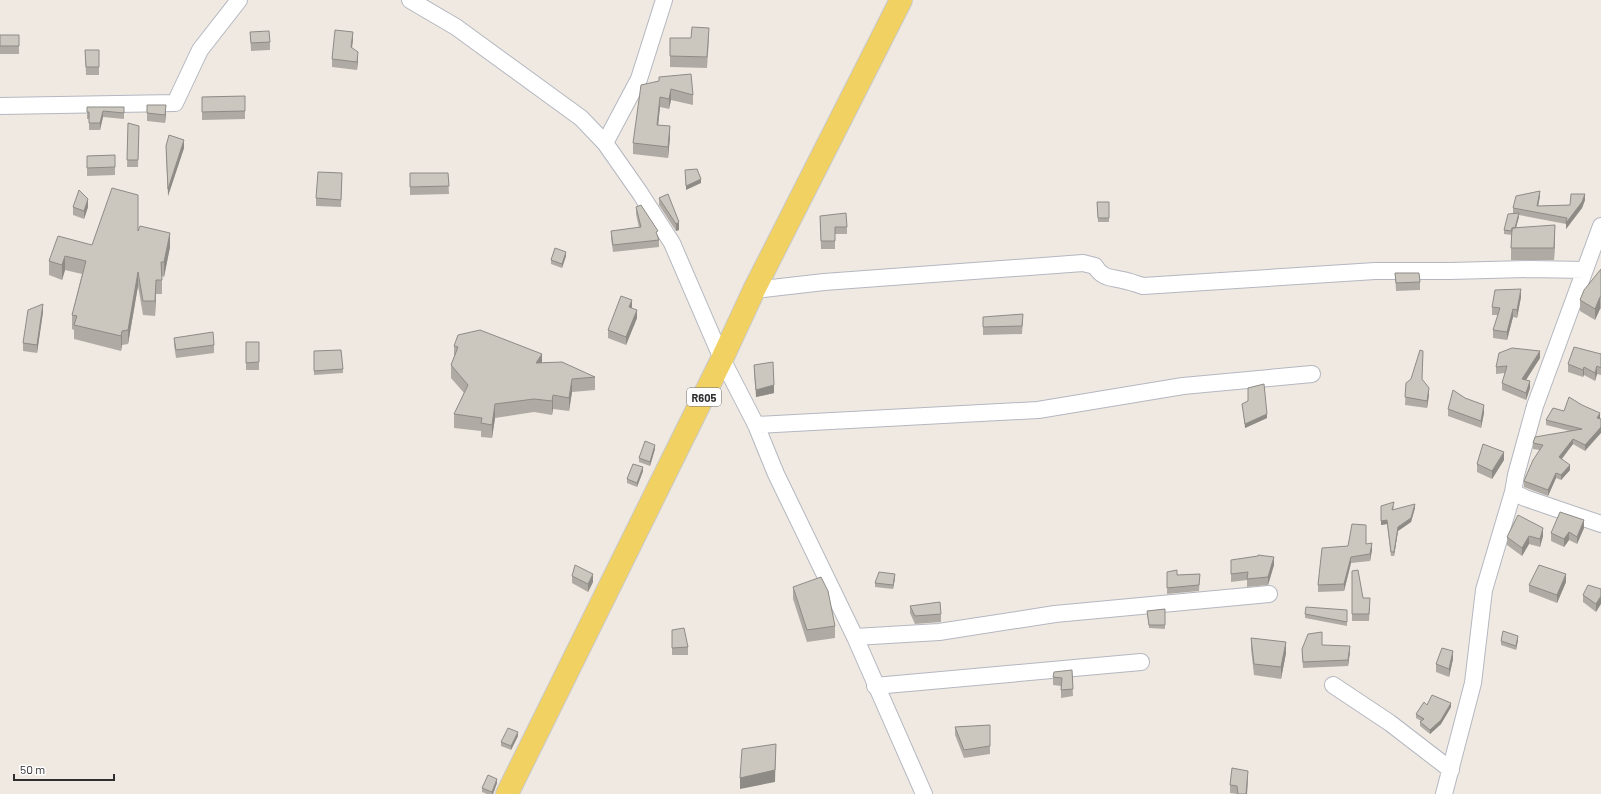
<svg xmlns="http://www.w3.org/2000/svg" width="1601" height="794" font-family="Barlow,sans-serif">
  <rect width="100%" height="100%" fill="#efe9e1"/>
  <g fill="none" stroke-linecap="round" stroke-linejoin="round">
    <g stroke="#b4b7c1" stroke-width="18">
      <path id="minor" d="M410 0 456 27 581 118 605 143 640 193 672 243 722 359 756 425 776 474 855 637 924 794
        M0 106 175 103 200 50 239 0
        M605 143 639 79 664 0
        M754 290 824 282 1083 263 1095 266C1102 278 1109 277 1122 280 1129 281 1136 284 1143 286L1375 271H1450L1530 269 1585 270
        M756 425 1038 410 1183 386 1312 374
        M1513 492 1525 498 1601 524
        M855 637 939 632 1055 614 1269 594
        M1333 685 1390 723 1451 770
        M875 686 1141 662
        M1444 794 1473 683 1484 590 1513 492 1516 475 1535 406 1601 226"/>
    </g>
    <g stroke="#c9c9c9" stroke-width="24">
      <path id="primary" d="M507 794 722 359 754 290 901 0"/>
    </g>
    <use href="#minor" stroke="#fff" stroke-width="16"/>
    <use href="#primary" stroke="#f2d163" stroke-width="22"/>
  </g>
  <path fill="#afaba4" d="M250 32 270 42V50L251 51Z
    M0 35H19V54H0Z
    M691 38 709 39 707 68 670 67V56Z
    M353 39 352 48 358 60 357 70 332 67V59Z
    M85 50H99V75H86Z
    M659 77 693 95V105L671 100 669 109 660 107 658 125 670 137 668 158 633 154V143L659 81Z
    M245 96V119L202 120V97Z
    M87 107H124V119L103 117 100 130H89V119H87Z
    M147 113H166L165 123 147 121Z
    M128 123 139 126 138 167H127Z
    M166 146 184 148 168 196 166 153Z
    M115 155V175L87 176V156Z
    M410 173H448L449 194 410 195Z
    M342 181 341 207 316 206V198Z
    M668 194 679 230 676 231 659 205V198Z
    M1540 196 1538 206 1570 205 1585 200 1582 208 1566 229V224L1519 215 1516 228 1555 237 1554 260H1511V248L1512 235 1504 234V230L1513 213V208Z
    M1097 202H1109V222H1098Z
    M73 207H88L84 219 73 215Z
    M636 207 658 236 659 240V247L613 252 611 238V231L639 228 636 214Z
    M820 216 847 227V234H835V249H821Z
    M138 231 170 247 164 277 162 276V294H156L155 316 143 315 138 286 128 344 122 345 121 351 74 339V330L72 329V315L82 274 65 270 62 280 49 275V261L92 245Z
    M566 256 562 268 551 264V260Z
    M1601 269V309H1600L1595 320 1580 311V300Z
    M1395 273 1420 282V290L1396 291Z
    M1521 297 1517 318 1513 317 1507 340 1493 338V330L1498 315H1492V307Z
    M632 308 637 318 626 345 608 338V330Z
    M43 312 37 353 23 351V343Z
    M983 317 1023 321 1022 334 983 335Z
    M174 338 214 345V353L176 358 174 345Z
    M246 342H259V370H246Z
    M454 346 542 363 595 377V390L572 392 569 411 553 409 552 415 534 412 495 418 492 438 481 437V431L454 428V414L464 393 451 378V365L454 357Z
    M314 351 343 369V373L314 375Z
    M1601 354V375L1597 374 1595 381 1584 375 1583 377 1568 372V364Z
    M1540 358 1526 380 1530 388 1526 400 1502 390V383L1505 373 1496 374V367Z
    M754 365 774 393 756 397 754 373Z
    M1422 379 1429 395 1427 408 1405 405 1406 383Z
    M1242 404 1267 418 1245 428Z
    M1448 409 1484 413 1481 428 1448 416Z
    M1564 411 1600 418 1585 451 1573 444 1562 459 1570 470 1561 480 1556 478 1548 496 1524 487V481L1540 450 1533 449V443L1570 431 1546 425V420Z
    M655 449 650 466 639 462V458Z
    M1504 460 1492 479 1477 472V464Z
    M643 471 637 487 627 483V479Z
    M1381 506H1394L1393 510 1415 508 1411 522 1398 531 1394 556H1391L1387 524 1381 525Z
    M1584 528 1577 544 1569 540 1564 547 1551 541V533Z
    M1543 536 1540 547 1529 544 1522 556 1507 545V537Z
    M1366 544 1372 550 1370 561 1351 563 1344 591 1318 592V585L1348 546Z
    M1231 560 1274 565 1268 585 1247 587V580L1231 582Z
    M1352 571 1363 598 1370 605 1369 621H1352Z
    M1167 572 1177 575 1200 574 1199 591 1167 594Z
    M572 576 593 582 588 592 572 583Z
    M895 578 893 589 875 587V583Z
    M1566 582 1557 603 1529 592V585Z
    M793 587 835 626V638L807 642 793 599Z
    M1601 589 1596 612 1583 602V595Z
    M910 606 941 614V622L915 624 910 613Z
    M1165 609V629L1149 628 1147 611Z
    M1347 610V626L1305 618V614Z
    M672 630 688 647V655H672Z
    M1251 638 1286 653 1281 679 1254 675 1251 649Z
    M1518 640 1516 650 1501 645V641Z
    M1302 649 1350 652 1348 666 1303 668 1302 655Z
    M1453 659 1449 677 1436 672V664Z
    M1072 670 1073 696 1061 698V686L1053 685V677Z
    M1427 705 1451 707 1441 724 1430 734 1420 726V722L1421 721 1416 718V714Z
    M990 725V754L964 758 955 735V727Z
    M518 736 511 750 501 746V742Z
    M1248 779 1247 794H1237L1230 793V785Z
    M497 783 493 794H487L482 792V788Z"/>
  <path fill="#8e8b86" d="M353 32V39L351 55V47Z
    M358 52V60L357 70V62Z
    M671 89V100L669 109V99Z
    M660 97V107L657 136V125Z
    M166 105V113L165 123V115Z
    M103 111V117L100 130V123Z
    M670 126V137L668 158V147Z
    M184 140V148L168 196V189Z
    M701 179V183L686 190V186Z
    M1540 191V196L1537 212V206Z
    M1585 194V200L1582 208 1566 229V223Z
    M88 199V207L84 219V211Z
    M1519 213V217L1514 235V231Z
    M679 222V230L676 231V224Z
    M1555 225V237L1554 260V248Z
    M170 233V247L164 277V262Z
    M566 252V256L562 268V264Z
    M65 256V270L62 280V265Z
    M138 272V286L128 344V330Z
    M156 280V294L155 316V301Z
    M1521 289V297L1517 318V310Z
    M1600 297V309L1595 320V309Z
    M632 300V308L629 307Z
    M43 304V312L37 353V345Z
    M1513 309V317L1507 340V332Z
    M637 310V318L626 345V337Z
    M122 331V345L121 351V336Z
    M1540 351V358L1522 386V379Z
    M542 354V367L536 363Z
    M1597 366V374L1595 381V373Z
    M1584 367V375L1583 377V370Z
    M572 379V392L569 411V398Z
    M1530 381V388L1526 400V393Z
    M774 385V393L756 397V390Z
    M1429 388V395L1427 408V401Z
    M553 395V409L552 415V401Z
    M495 404V418L492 438V425Z
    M1484 405V413L1481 428V421Z
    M1600 413V418L1597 424V418Z
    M1267 414V418L1245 428V424Z
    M1601 427V433L1585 451V445Z
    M1573 439V444L1559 462V457Z
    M655 445V449L650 466V462Z
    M1504 452V460L1492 479V471Z
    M1570 465V470L1561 480V475Z
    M643 467V471L637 487V483Z
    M1556 473V478L1548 496V490Z
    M1415 504V508L1411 522 1398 531 1394 556V552L1398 527Z
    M1387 520V524L1381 525V521Z
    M1584 520V528L1577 544V537Z
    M1543 528V536L1540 547V539Z
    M1569 532V540L1564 547V539Z
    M1529 536V544L1522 556V548Z
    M1372 543V550L1370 561V554Z
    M1274 557V565L1268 585V577Z
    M1351 557V563L1344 591V584Z
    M593 574V582L588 592V584Z
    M895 574V578L893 589V585Z
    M1566 574V582L1557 603V595Z
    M1601 596V604L1596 612V604Z
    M1518 636V640L1516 650V646Z
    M1286 642V653L1281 679V667Z
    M1350 646V652L1348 666V660Z
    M1453 651V659L1449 677V669Z
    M1451 703V707L1441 724 1430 734V730Z
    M518 732V736L511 750V746Z
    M776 744 775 782 740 789V778Z
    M1248 771 1247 794H1246Z
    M497 779V783L493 794H492V792Z"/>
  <path fill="#cbc7bf" stroke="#8e8b86" d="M692 27 709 28 707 57 670 56V38H691Z
    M335 30 353 32 351 47 358 52 357 62 332 59Z
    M269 31 270 42 251 43 250 32Z
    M0 35H19V46H0Z
    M85 50H99V67H86Z
    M691 74 693 95 671 89 669 99 660 97 657 125 670 126 668 147 633 143 641 85 659 81V77Z
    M245 96V111L202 112V97Z
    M147 105H166L165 115 147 113Z
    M87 107H124V113L103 111 100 123H89V112H87Z
    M128 123 139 126 138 160H127Z
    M169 135 184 140 168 189 166 146Z
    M115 155V167L87 168V156Z
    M697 169 701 179 686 186 685 170Z
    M318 172 342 173 341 200 316 198Z
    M410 173H448L449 186 410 187Z
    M112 188 138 195V231L140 226 170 233 164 262H161L162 280H156L155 301H143L138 272 128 330 122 331 121 336 74 325 77 316 72 315 86 261 65 256 62 265 49 261 58 236 92 245Z
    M79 190 88 199 84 211 73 207Z
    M1540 191 1537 206 1570 205 1571 194H1585L1582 202 1566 223 1567 218 1513 208 1516 196Z
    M668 194 679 222 676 224 659 198Z
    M1097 202H1109V218H1098Z
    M641 205 658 231 656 232 659 240 613 245 611 231 641 227 636 207Z
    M846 213 847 227H835V241H821L820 216Z
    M1519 213 1515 228H1512V231L1504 230 1508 214Z
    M1555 225 1554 248H1511L1512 228Z
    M555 248 566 252 562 264 551 260Z
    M1601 269V297H1600L1595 309 1580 300 1584 290Z
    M1395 273H1419L1420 282 1396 283Z
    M1521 289 1517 310 1513 309 1507 332 1493 330 1500 308 1492 307 1495 290Z
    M621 296 632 300 629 307 637 310 626 337 608 330Z
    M43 304 37 345 23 343 28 310Z
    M1023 314 1022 326 983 327V317Z
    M480 330 542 354 536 363 562 362 595 377 572 379 569 398 553 395 552 401 534 399 495 404 492 425 481 423 482 418 454 414 468 385 451 365 458 347 454 346 458 335Z
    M213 332 214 345 176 350 174 338Z
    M246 342H259V362L246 363Z
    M1574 347 1601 354V368L1597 366 1595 373 1584 367 1583 370 1568 364Z
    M1512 348 1540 351 1522 379 1530 381 1526 393 1502 383 1507 366 1496 367 1499 353Z
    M341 350 343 369 314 371V351Z
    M1420 350 1423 351 1422 379 1429 388 1427 401 1405 397 1406 383 1411 379Z
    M773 362 774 385 756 390 754 365Z
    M1264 384 1267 414 1245 424 1242 404 1248 401V388Z
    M1453 390 1465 398 1484 405 1481 421 1448 409Z
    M1569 397 1582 405 1600 413 1597 418 1601 419V427L1585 445 1573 439 1559 457 1570 465 1561 475 1556 473 1548 490 1524 481 1533 460 1543 445 1533 443 1535 437 1582 429 1546 420 1553 408 1564 411Z
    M645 441 655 445 650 462 639 458Z
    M1483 444 1504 452 1492 471 1477 464Z
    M633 464 643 467 637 483 627 479Z
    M1394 502 1392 510 1415 504 1411 518 1398 527 1394 552H1391L1387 520 1381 521V506Z
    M1560 512 1584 520 1577 537 1569 532 1564 539 1551 533Z
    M1518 515 1543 528 1540 539 1529 536 1522 548 1507 537Z
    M1352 524 1366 525V544L1372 543 1370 554 1351 557 1344 584 1318 585 1322 548 1348 546Z
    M1258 555 1274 557 1268 577 1247 579 1248 572 1231 574V560L1258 556Z
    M575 565 593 574 588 584 572 576Z
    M1539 565 1566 574 1557 595 1529 585Z
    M1177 570V575L1200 574 1199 585 1167 588V572Z
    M1358 570 1363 598H1370L1369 614H1352V571Z
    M879 572 895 574 893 585 875 583Z
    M821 577 828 591 835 626 807 630 793 587Z
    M1588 585 1601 589V596L1596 604 1583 595Z
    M940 602 941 614 915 616 910 606Z
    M1306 607 1347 610V622L1305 614Z
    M1165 609V625H1149L1147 611Z
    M684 628 688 647 672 648V630Z
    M1503 631 1518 636 1516 646 1501 641Z
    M1322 632V645L1350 646 1348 660 1303 662 1302 649 1308 634Z
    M1251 638 1286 642 1281 667 1254 664Z
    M1442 648 1453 651 1449 669 1436 664Z
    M1072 670 1073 689 1061 690 1062 678 1053 677 1054 672Z
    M1432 695 1451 703 1441 720 1430 730 1420 722 1424 719 1416 714 1424 702 1427 705Z
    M990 725V746L964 750 955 727Z
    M508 728 518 732 511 746 501 742Z
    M776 744 775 770 740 778 742 749Z
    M1232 768 1248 771 1246 794H1238L1237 786 1230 785Z
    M488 775 497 779 492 792 482 788Z"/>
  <g text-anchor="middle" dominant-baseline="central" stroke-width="4" stroke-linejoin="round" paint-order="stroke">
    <rect fill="#fff" stroke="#6d6d6d" stroke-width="1" x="687" y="388" width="34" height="18" rx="3"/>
    <g font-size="11" font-weight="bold" fill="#2e2e2e">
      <text x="704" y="397">R605</text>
    </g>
  </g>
  <path d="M14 774v6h100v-6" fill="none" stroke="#2e2e2e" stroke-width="2"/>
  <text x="20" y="774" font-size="12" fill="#2e2e2e" stroke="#ffffff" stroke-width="3" paint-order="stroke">50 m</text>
</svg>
